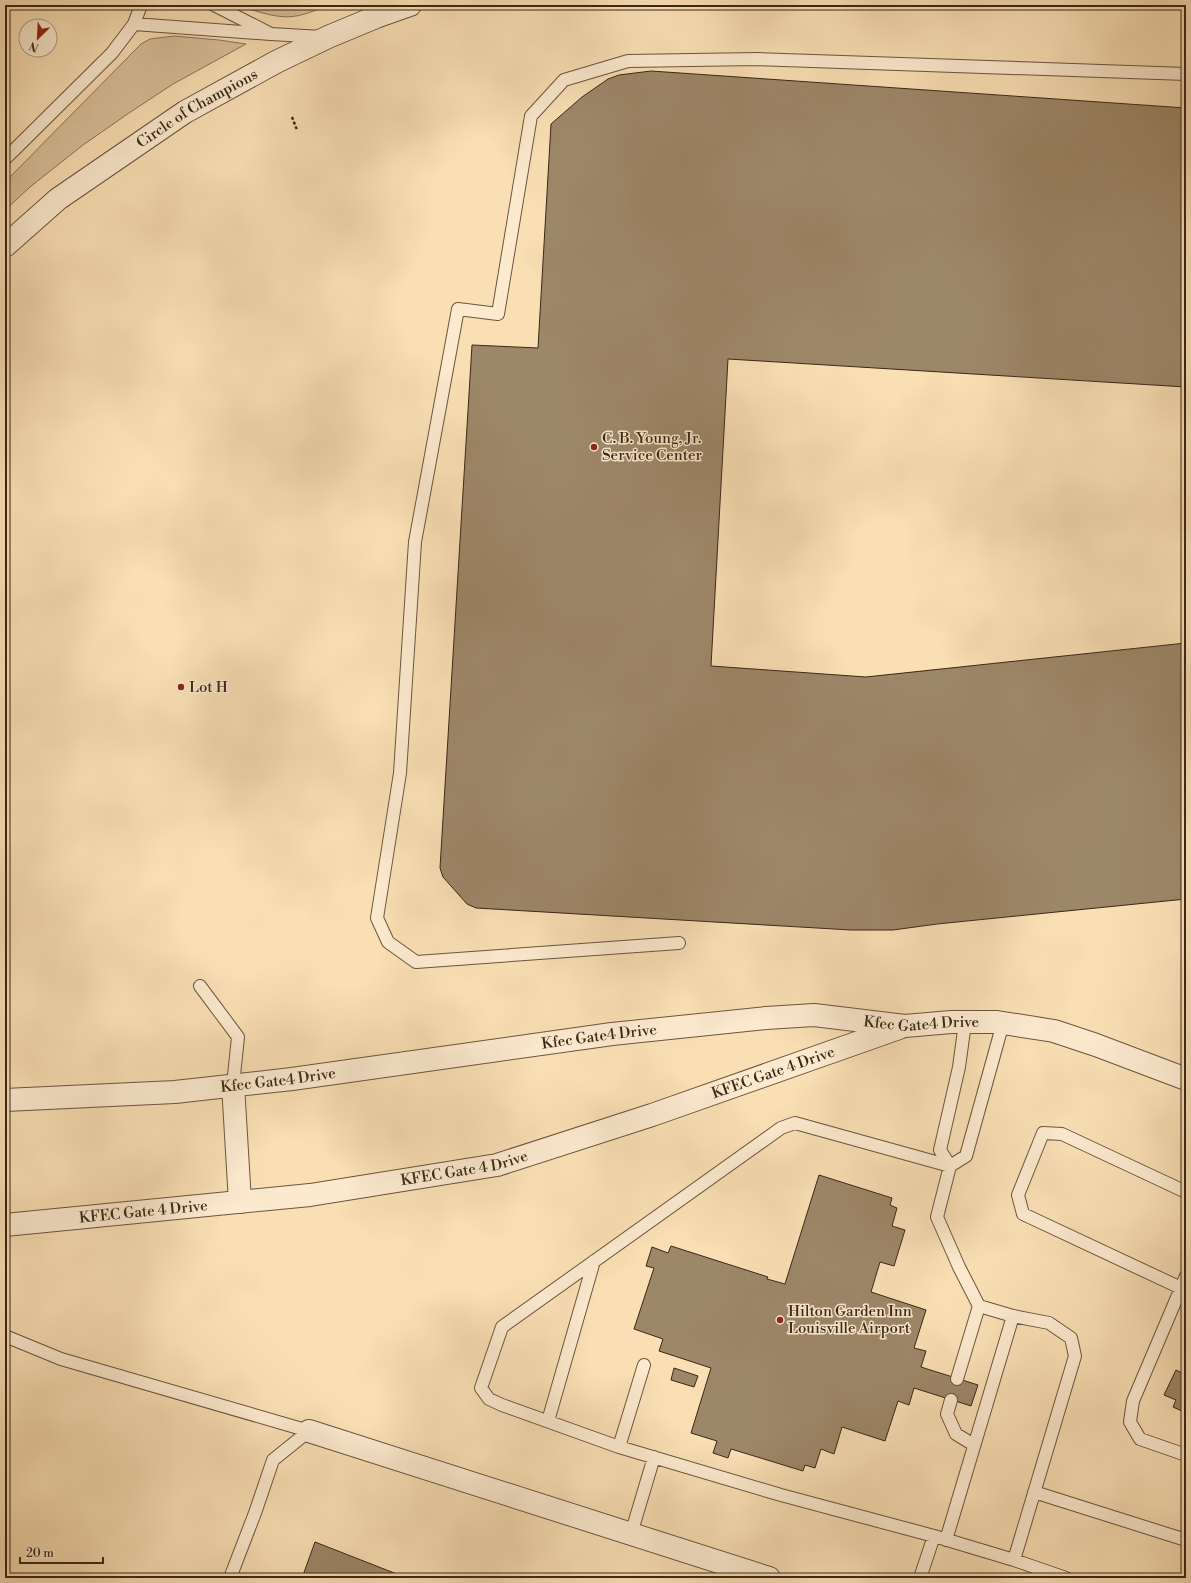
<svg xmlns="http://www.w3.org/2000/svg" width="1191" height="1583" font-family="'Libre Bodoni',serif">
  <rect width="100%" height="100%" fill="#fadfb5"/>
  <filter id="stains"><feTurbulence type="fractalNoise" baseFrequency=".005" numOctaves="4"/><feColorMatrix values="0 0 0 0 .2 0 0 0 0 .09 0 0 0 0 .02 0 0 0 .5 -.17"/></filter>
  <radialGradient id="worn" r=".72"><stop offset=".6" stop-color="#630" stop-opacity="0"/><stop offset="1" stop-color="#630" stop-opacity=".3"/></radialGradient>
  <path fill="#d9c09a" stroke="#897458" d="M249 5H328C294 20 285 20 249 9Z
    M174 36 219 40 246 44 173 84 129 113 83 145 30 187 5 210V182L141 44 150 39Z"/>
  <path fill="#9d8769" stroke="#392716" d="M651 71 1186 108V387L728 359 711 666 866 677 1186 643V899L937 924 893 930H851L476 908 467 904 443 877 440 868 472 345 538 348 551 124 582 97 608 79 619 75Z
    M819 1175 892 1198 890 1205 897 1208 892 1226 905 1230 894 1266 880 1262 871 1292 926 1310 914 1348 926 1351 921 1367 978 1385 971 1406 914 1388 909 1405 898 1401 885 1441 842 1427 834 1454 821 1449 815 1468 805 1465 803 1471 731 1449 728 1458 713 1453 717 1441 691 1433 711 1368 659 1351 663 1339 634 1329 654 1268 646 1266 652 1247 668 1253 671 1246 768 1277 767 1279 785 1284Z
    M674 1368 698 1376 694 1387 671 1380Z
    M1176 1370 1186 1375V1413L1173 1407 1176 1400 1164 1395Z
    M315 1542 407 1578H302Z"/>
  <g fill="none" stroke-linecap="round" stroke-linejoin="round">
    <g stroke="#69553e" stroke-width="14">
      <path id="service" d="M214 5 271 34 322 37
        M134 24 271 34
        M5 159 112 53 134 24 141 5
        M679 943 416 962 388 942 377 918 400 773 415 542 458 309 498 314 531 116 564 80 628 61 757 59 1186 74
        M200 986 238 1037 233 1085
        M950 1166 940 1150 959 1067 965 1023
        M1186 1192 1062 1134 1043 1133 1018 1195 1023 1214 1181 1288 1133 1401 1130 1422 1140 1439 1186 1455
        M1181 1288 1186 1276
        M5 1336 61 1359 309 1431
        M957 1379 979 1306
        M951 1400 947 1414 956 1434 974 1445
        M548 1421 594 1261
        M619 1447 644 1365
        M1034 1492 1186 1540
        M631 1534 654 1457
        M934 1536 781 1495 619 1447 502 1405 489 1399 481 1388 502 1327 781 1128 795 1123 950 1166
        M946 1540 1013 1316
        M1014 1560 1066 1578
        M230 1578 255 1513 273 1460 309 1431
        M920 1578 934 1536 1014 1560 1075 1356 1071 1338 1049 1323 1013 1316 979 1306 959 1267 937 1217 950 1166 966 1156 1003 1023"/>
    </g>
    <g stroke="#69553e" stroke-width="24">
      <g id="minor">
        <path id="s1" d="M5 246 58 199 185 112 276 62 328 37 376 17 410 5"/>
        <path d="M233 1085 240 1202"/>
        <path id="s2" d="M5 1100 175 1092 292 1079 612 1034 766 1018 814 1015 905 1026 951 1022H997L1054 1031 1096 1045 1186 1079"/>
        <path id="s3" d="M5 1225 310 1195 497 1165 652 1115 899 1028"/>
        <path d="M309 1431 769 1578"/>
      </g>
    </g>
    <path stroke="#392716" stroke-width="2.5" stroke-dasharray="3 2" stroke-linecap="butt" d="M292 117 297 130"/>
    <use href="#service" stroke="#fceacf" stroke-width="12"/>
    <use href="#minor" stroke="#fceacf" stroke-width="22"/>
  </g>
  <g fill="#8f2418" stroke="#fceacf" stroke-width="1.5">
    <circle cx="594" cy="447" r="4"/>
    <circle cx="181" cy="687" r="4"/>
    <circle cx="780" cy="1320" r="4"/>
  </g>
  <g text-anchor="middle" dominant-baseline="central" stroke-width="3" stroke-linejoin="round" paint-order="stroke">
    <g font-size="15" fill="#392716" stroke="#fceacf">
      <text stroke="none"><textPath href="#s1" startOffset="237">Circle of Champions</textPath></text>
      <text stroke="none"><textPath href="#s2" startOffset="922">Kfec Gate4 Drive</textPath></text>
      <text stroke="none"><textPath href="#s2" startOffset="598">Kfec Gate4 Drive</textPath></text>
      <text stroke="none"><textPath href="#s3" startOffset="787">KFEC Gate 4 Drive</textPath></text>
      <text stroke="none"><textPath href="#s2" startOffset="274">Kfec Gate4 Drive</textPath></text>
      <text stroke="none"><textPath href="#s3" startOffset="463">KFEC Gate 4 Drive</textPath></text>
      <text stroke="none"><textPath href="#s3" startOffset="139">KFEC Gate 4 Drive</textPath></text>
    </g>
    <g font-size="15" fill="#392716" stroke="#fceacf" text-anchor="start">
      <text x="602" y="438">C. B. Young, Jr.<tspan x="602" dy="17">Service Center</tspan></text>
      <text x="189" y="687">Lot H</text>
      <text x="788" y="1311">Hilton Garden Inn<tspan x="788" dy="17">Louisville Airport</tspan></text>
    </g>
  </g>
  <rect width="1191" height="1583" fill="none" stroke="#fadfb5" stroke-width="20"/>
  <rect x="6" y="6" width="1179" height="1571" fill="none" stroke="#392716" stroke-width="2"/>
  <rect x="10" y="10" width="1171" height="1563" fill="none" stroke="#392716"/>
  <g transform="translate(38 38) rotate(204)"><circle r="19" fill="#fceacf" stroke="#ae9c85"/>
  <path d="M0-3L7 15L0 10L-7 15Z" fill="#8f2418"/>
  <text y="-6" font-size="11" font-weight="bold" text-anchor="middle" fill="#392716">N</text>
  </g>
  <path d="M20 1557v6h83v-6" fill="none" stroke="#392716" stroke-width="2"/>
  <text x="26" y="1557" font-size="12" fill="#392716" stroke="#fceacf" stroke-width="3" paint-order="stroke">20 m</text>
  <rect width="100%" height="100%" filter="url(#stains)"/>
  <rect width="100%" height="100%" fill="url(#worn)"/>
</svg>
